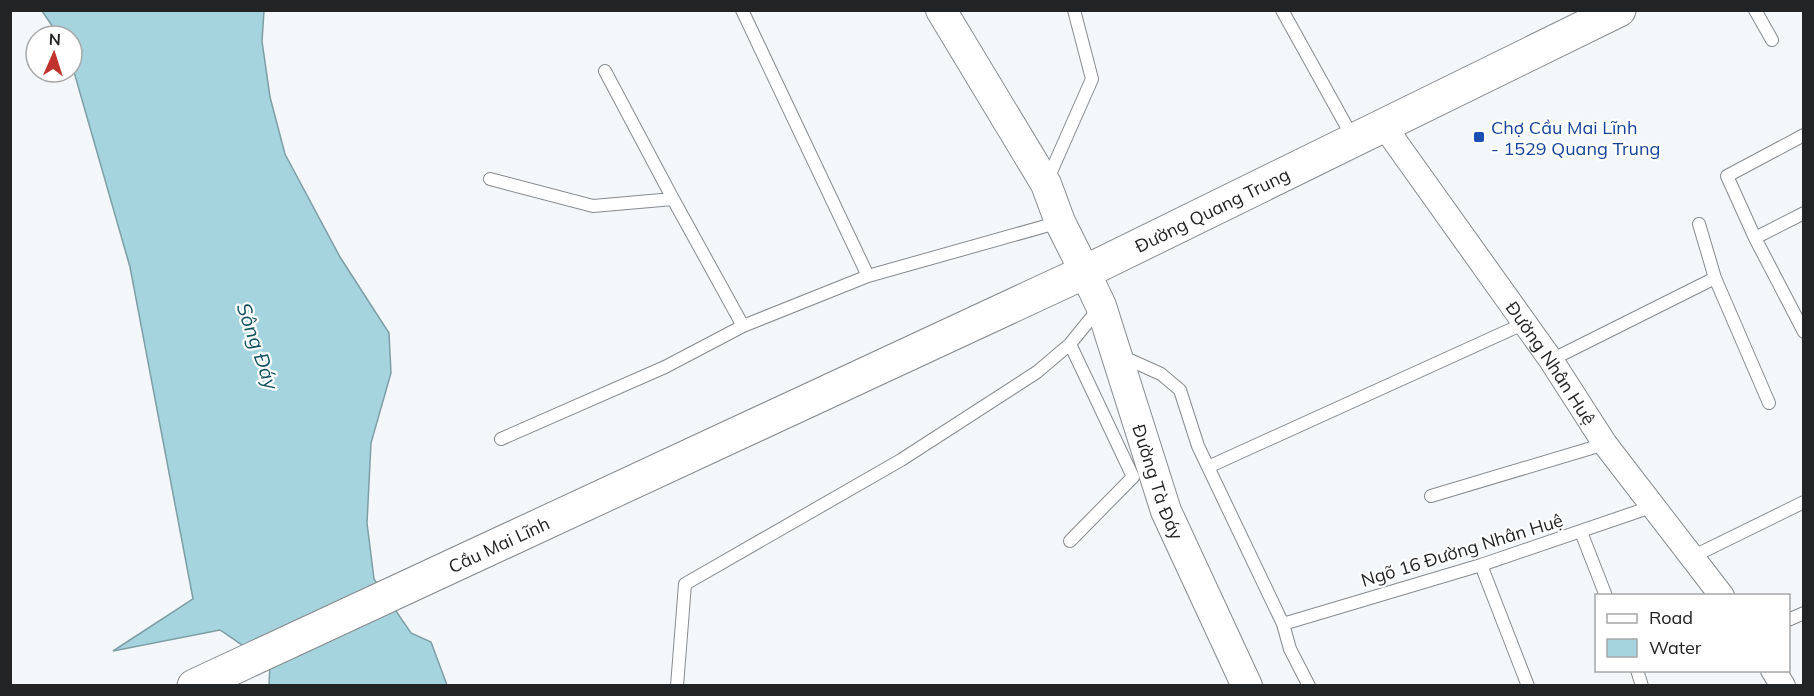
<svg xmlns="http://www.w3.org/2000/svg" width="1814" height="696" font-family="Mulish,sans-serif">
  <rect width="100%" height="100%" fill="#f3f7fa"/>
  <path fill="#a5d3de" stroke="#7e9ea6" stroke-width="1.5" d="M42 11H264L262 41 270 97 285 154 340 257 389 333 391 373 371 443 367 523 374 579 411 633 431 642 447 685H269L270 664 220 630 113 651 193 599 130 267 72 65V36H59Z"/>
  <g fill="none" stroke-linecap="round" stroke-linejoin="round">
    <g stroke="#878b8e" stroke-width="14">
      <path id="service" d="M742 10 868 276
        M1282 10 1353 138
        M1755 10 1772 40
        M605 71 673 199
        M490 179 593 206 673 199 743 326
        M1047 181 1092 79 1074 10
        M1804 213 1755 238 1804 332
        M1699 224 1715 278
        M1755 238 1727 176 1804 135
        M1070 344 1133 477 1070 541
        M1121 356 1161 374 1180 390 1198 446 1283 624 1290 649 1309 686
        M1551 360 1715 278 1769 403
        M501 439 665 367 743 326 868 276 1060 222
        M1208 467 1525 323
        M1431 496 1605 444
        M1581 532 1606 596
        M1694 556 1804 502
        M1481 565 1528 686
        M1788 620 1804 613
        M1283 624 1481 565 1651 507
        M1637 670 1642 686
        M677 686 685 584 901 460 1037 372 1070 344 1100 307"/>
    </g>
    <g stroke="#878b8e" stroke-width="26">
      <g id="minor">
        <path id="s1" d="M1384 126 1551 360 1605 444 1722 596"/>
        <path d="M1773 670 1783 686"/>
      </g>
    </g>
    <g stroke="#878b8e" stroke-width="32">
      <g id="tertiary">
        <path id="s2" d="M941 10 1046 184 1060 222 1085 272 1101 306 1166 511 1247 686"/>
      </g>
    </g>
    <g stroke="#878b8e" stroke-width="35">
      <g id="trunk">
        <path id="s3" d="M194 686 1085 272 1619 10"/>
      </g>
    </g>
    <use href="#service" stroke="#fff" stroke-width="12"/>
    <use href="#minor" stroke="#fff" stroke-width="24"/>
    <use href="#tertiary" stroke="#fff" stroke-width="30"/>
    <use href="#trunk" stroke="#fff" stroke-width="33"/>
  </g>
  <rect fill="#1a4fb4" stroke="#fff" stroke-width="2" x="1473" y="131" width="12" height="12" rx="3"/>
  <g text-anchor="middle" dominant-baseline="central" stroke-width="4.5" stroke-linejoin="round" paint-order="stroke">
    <g font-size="18" fill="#164399" stroke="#fff" text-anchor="start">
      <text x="1491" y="127">Chợ Cầu Mai Lĩnh<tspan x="1491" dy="21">- 1529 Quang Trung</tspan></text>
    </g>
    <g font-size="18" fill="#222324" stroke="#fff">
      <text stroke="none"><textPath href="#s3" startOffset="1124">Đường Quang Trung</textPath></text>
      <text stroke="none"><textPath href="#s1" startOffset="290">Đường Nhân Huệ</textPath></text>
      <text stroke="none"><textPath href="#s2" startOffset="522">Đường Tà Đáy</textPath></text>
      <text stroke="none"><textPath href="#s3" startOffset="336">Cầu Mai Lĩnh</textPath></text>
      <text transform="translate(1462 550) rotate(-17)">Ngõ 16 Đường Nhân Huệ</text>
    </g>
    <g font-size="20" font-style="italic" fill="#11515e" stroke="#fff">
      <text transform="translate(258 346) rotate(71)">Sông Đáy</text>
    </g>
  </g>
  <rect width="1814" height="696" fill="none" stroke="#222324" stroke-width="24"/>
  <rect x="1595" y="594" width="195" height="78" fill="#ffffff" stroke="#a7a7a7" stroke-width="1.5"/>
  <rect x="1607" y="614" width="30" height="9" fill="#ffffff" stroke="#a7a7a7" stroke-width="1.5"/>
  <text x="1649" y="624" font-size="18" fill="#222324">Road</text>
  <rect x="1607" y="639" width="30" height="18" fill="#a5d3de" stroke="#a7a7a7" stroke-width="1.5"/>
  <text x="1649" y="654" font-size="18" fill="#222324">Water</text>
  <g transform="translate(54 54) rotate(3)"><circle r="28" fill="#ffffff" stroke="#a7a7a7" stroke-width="1.5"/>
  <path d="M0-4.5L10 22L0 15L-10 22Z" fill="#c1332d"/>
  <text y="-9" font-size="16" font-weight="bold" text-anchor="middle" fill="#222324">N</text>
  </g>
</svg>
